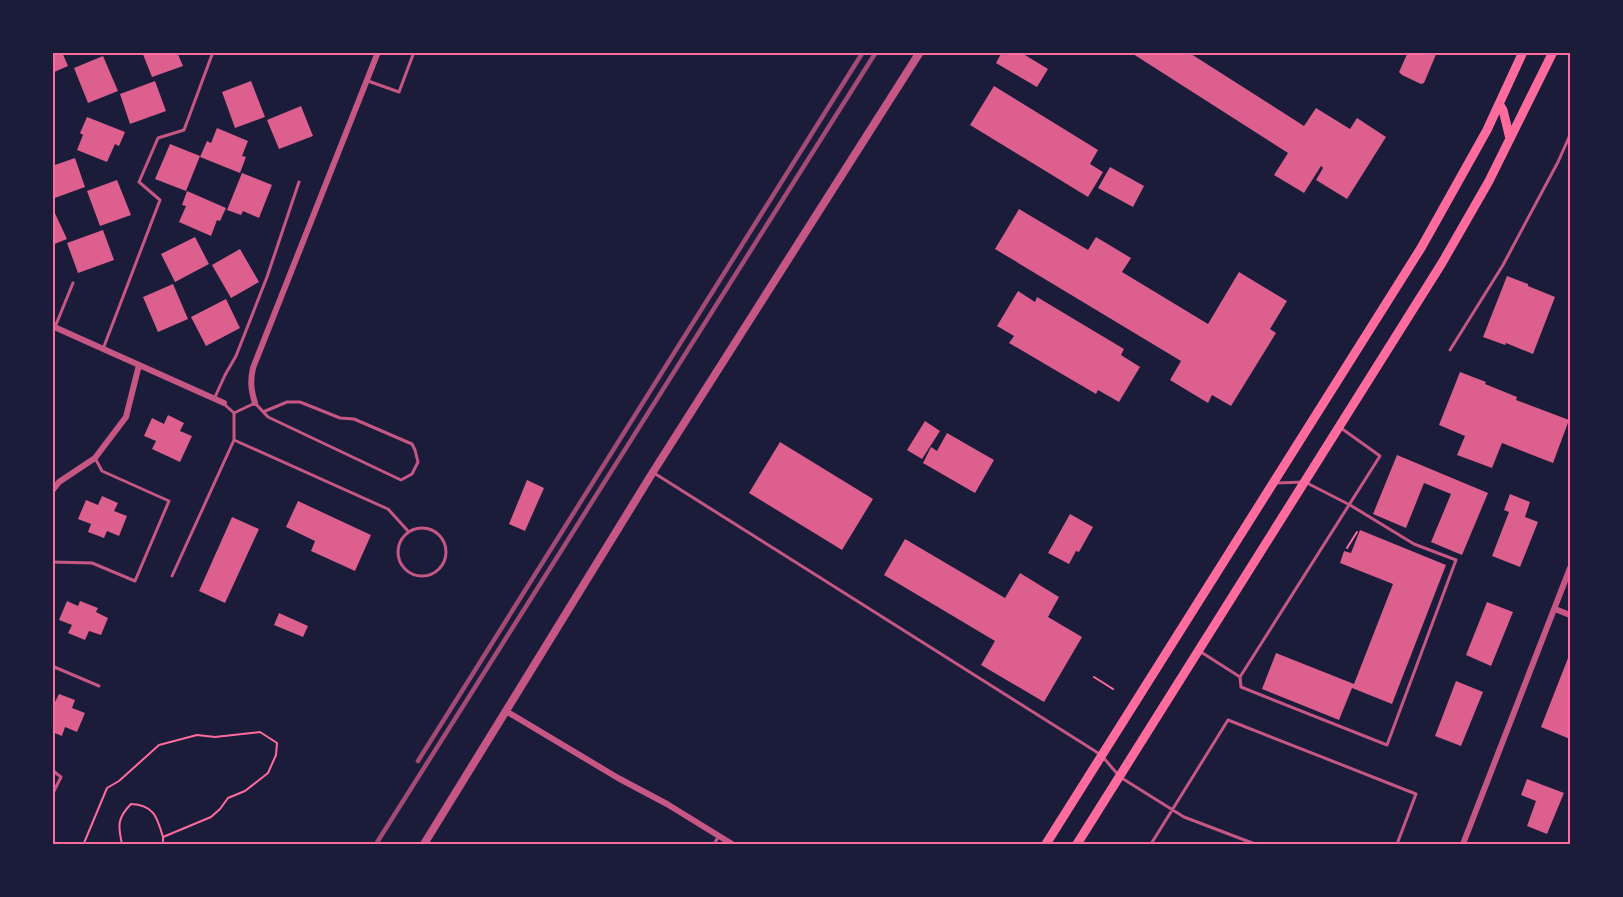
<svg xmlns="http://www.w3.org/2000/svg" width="1623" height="897" font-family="Jost,sans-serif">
  <rect width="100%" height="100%" fill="#1b1b3a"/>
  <path fill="#dd5f8e" d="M52 52H62L68 66 52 73Z
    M142 52H177L183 66 152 77Z
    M1002 52H1020L1048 69 1037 87 996 63Z
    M1130 52H1188L1304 126 1316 108 1350 129 1357 118 1386 137 1347 199 1316 180 1323 168 1321 166 1304 193 1274 175 1288 153Z
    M1408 52H1437L1424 83 1421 84 1402 75 1399 72Z
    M103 56 118 91 88 103 74 68Z
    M155 81 166 111 130 124 120 94Z
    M251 81 265 117 235 128 222 92Z
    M994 86 1098 150 1090 164 1103 172 1088 197 970 125Z
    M301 106 313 136 279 149 267 120Z
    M87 117 125 132 119 146 115 144 107 162 77 150 83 135 80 133Z
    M217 128 248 141 242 156 246 157 240 173 200 157 207 141 211 143Z
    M170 144 200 156 186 191 155 179Z
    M75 158 85 187 52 199V166Z
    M1110 167 1144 186 1133 207 1098 188Z
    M242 173 272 185 259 218 243 211 241 215 227 210Z
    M117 180 131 215 100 226 87 191Z
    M187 191 226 208 220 221 217 220 211 236 179 222 186 206 182 205Z
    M52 207 67 239 52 245Z
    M1019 209 1088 250 1096 237 1131 258 1122 272 1208 324 1239 272 1287 301 1270 329 1276 333 1231 406 1212 395 1208 403 1170 380 1181 361 995 249Z
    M103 230 114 260 78 273 67 243Z
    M195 237 209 264 175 282 161 254Z
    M240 249 259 282 231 298 212 265Z
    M1507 276 1528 284V286L1555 297 1533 354 1506 343 1505 345 1483 337Z
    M173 284 188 319 158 332 143 297Z
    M1018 291 1035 302 1037 297 1124 349 1121 355 1140 367 1119 402 1098 390 1096 394 1009 343 1014 336 997 326Z
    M226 299 240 328 206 346 191 317Z
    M1460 372 1486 382 1485 384 1517 397 1516 400 1569 420 1553 463 1502 443 1492 468 1457 455 1465 436 1439 425Z
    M168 415 184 423 180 431 192 436 180 462 152 449 156 441 144 436 152 418 164 424Z
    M925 421 940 431 922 459 907 450Z
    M947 433 994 460 975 493 923 463 931 447 937 451Z
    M780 442 873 499 842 550 749 493Z
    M1397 455 1488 493 1462 555 1431 542 1451 494 1424 483 1406 528 1373 514Z
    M527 480 544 488 525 531 509 524Z
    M1510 494 1530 502 1525 517 1538 522 1520 567 1492 556 1509 512 1504 510Z
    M102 496 118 503 114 511 127 516 119 536 107 531 104 538 88 532 91 524 78 519 86 500 98 505Z
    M298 501 371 535 355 571 311 551 315 541 286 527Z
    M1070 514 1093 527 1079 552 1076 551 1069 564 1048 553Z
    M232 517 259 529 225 603 199 591Z
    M1360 530 1446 565 1392 704 1352 688 1339 720 1262 689 1276 653 1354 684 1393 584 1340 563 1344 551 1351 553Z
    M905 539 1005 598 1020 573 1059 597 1048 617 1082 637 1044 702 981 665 995 641 884 575Z
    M67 601 78 606 80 601 98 608 96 612 108 618 101 635 89 631 85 640 68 633 72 625 59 620Z
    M1487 602 1513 612 1491 666 1466 655Z
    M279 613 308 626 303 637 274 625Z
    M1570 653V739L1541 727Z
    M1456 681 1483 692 1461 746 1435 736Z
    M59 694 75 700 72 708 85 713 77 732 65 727 62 736 52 732V701L55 702Z
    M1527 779 1564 793 1547 834 1527 826 1536 801 1521 795Z"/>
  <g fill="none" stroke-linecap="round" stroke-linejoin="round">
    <path stroke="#ff6b9d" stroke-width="2" d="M1347 548 1357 532
      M1094 677 1113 689
      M87 844 84 843 107 788 119 781 159 745 197 735 215 737 260 732 277 743 276 755 268 773 245 791 228 798 220 809 211 817 163 837V844
      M122 844C118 826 117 818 131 804 154 805 157 817 163 837"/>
    <path stroke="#c65784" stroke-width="3" d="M368 81 399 92 414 52
      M55 327 73 283
      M103 349 160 200 139 182 158 138 184 130 213 52
      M1450 350 1503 265 1558 162 1570 135
      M215 397 225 375 236 356 267 277 299 182
      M234 413 255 403 268 417 401 480 412 474 418 462 415 450 412 444 354 419 340 418 300 402H287L263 412
      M234 440 388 509 408 531
      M654 473 1095 751 1102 756 1120 777 1184 817 1255 844
      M398 552a24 24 0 1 1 48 0a24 24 0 1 1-48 0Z
      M52 562 92 563 135 581 169 501 102 471 95 458
      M172 576 234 440V413L224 404
      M1201 652 1240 677 1380 456 1341 428
      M52 666 99 686
      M1240 677 1241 687 1387 745 1456 560 1414 544 1350 505 1305 482 1276 483
      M52 770 61 777 52 795
      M714 844 719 836
      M1151 844 1228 720 1416 794 1397 844"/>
    <path stroke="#c65784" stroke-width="6" d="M52 326 224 403
      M255 403C251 390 250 381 253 368L378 52
      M52 491 59 482 95 458 126 417 139 365
      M1555 609 1570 615
      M506 711 618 778 667 804 732 844
      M1463 844 1570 568"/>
    <path stroke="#c65784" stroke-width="8" d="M424 844 653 472 920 52"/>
    <path stroke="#ff6b9d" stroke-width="9" d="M1499 104 1503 110 1510 139
      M1046 844 1421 248 1487 130 1523 52
      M1077 844 1442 263 1489 181 1553 52"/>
    <path stroke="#a44b75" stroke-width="4.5" d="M418 761 863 52
      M376 844 876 52"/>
  </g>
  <rect width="1623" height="897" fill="none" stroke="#1b1b3a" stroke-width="108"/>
  <rect x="54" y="54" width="1515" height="789" fill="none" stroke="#ff6b9d" stroke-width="2"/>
</svg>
